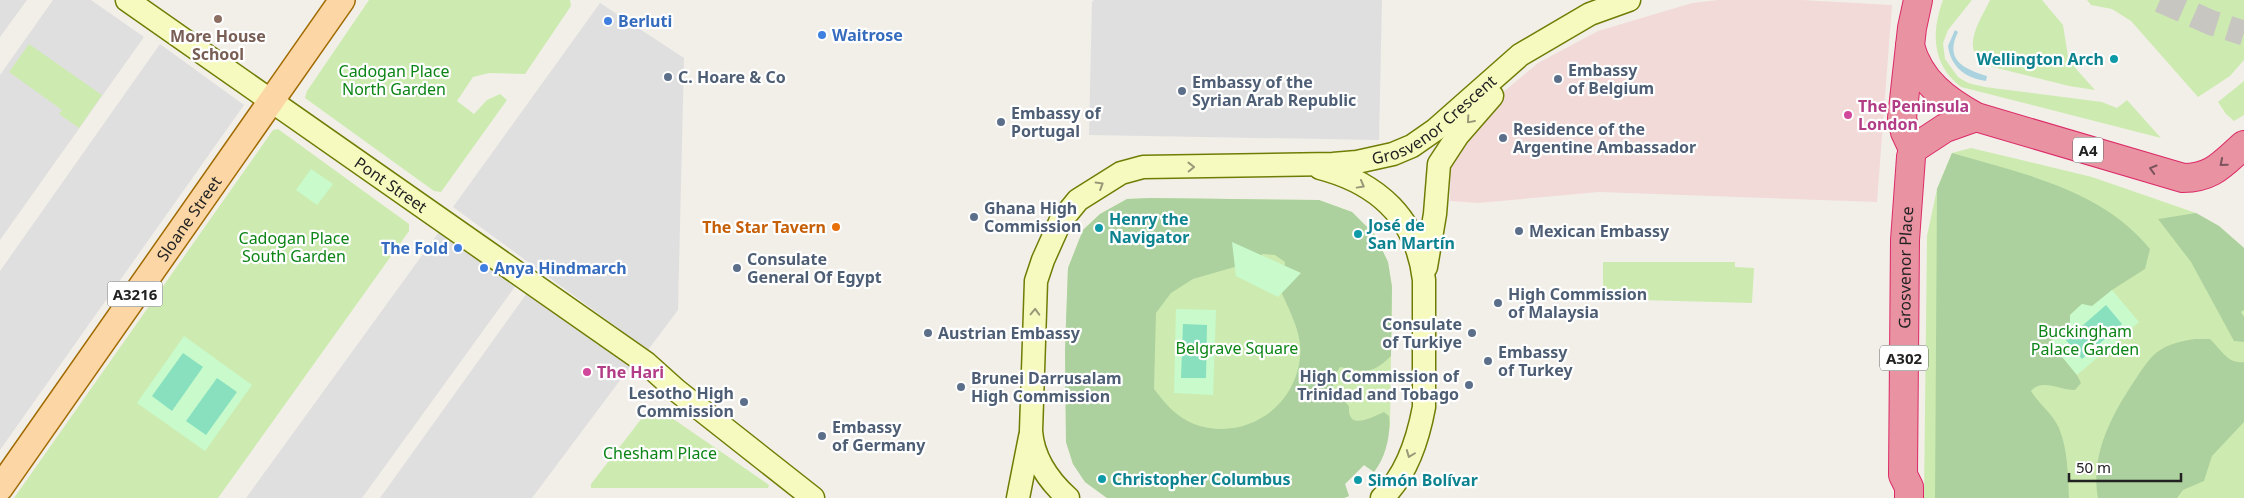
<svg xmlns="http://www.w3.org/2000/svg" width="2244" height="498" font-family="'Noto Sans',sans-serif">
  <rect width="100%" height="100%" fill="#f2efe9"/>
  <path fill="#e0dfdf" d="M0 0H27L0 37Z
    M53 0H91L144 37 0 240V75Z
    M1094 0H1382L1379 140 1089 135 1092 2Z
    M600 3 684 58 678 310 648 350 453 207Z
    M160 44 244 105 0 450V271Z
    M444 225 519 281 362 498H246Z
    M527 293 630 367 532 498H380Z"/>
  <path fill="#f2dad9" d="M1718 0H1802L1892 5 1877 202 1599 192 1478 203 1450 201 1451 145 1484 108 1538 63 1598 31 1692 3Z"/>
  <path fill="#cdebb0" d="M369 0H570L571 6 525 74 489 73 473 77 457 101 474 114 487 100 500 94 507 100 441 192 434 191 305 98 307 91Z
    M1943 0H1972L1948 30 1943 43 1945 59 1958 77 1968 83 1985 87 2102 102 2117 108 2127 100 2161 138 1961 87C1932 65 1931 33 1943 0Z
    M1990 0H2042L2063 25 2068 56 2077 70 2095 90 2069 86 1993 67C1956 54 1979 23 1990 0Z
    M2087 0H2244V60L2230 76 2198 97 2131 21 2112 9 2091 5Z
    M29 44 102 95 79 128 59 114 62 110 9 72Z
    M2244 81V115L2234 121 2226 114 2218 102Z
    M278 129 409 224V231L218 498H14L273 130Z
    M1971 148 2092 177 2196 213 2219 226 2244 248V498H1924L1927 236 1937 189 1952 153Z
    M1151 198 1319 200 1352 212 1375 235 1388 262 1392 287 1390 426 1385 450 1374 472 1364 465 1345 484 1349 496 1344 498H1107L1085 482 1073 464 1066 442 1065 350 1068 268 1083 230 1100 214 1127 199Z
    M1603 262H1735V267L1754 268 1752 303 1603 299Z
    M657 412 669 416 762 480 769 485 768 488H591V484L642 418 648 414Z"/>
  <path fill="#add19e" fill-rule="evenodd" d="M1952 153C2021 173 2103 190 2150 249L2145 269 2112 290 2092 307 2082 304 2070 315 2071 325 2050 342 2077 375 2081 383 2075 390C2059 390 2042 378 2031 391 2039 404 2052 413 2059 428 2068 450 2068 475 2069 498H1935L1937 189Z
    M1151 198 1319 200 1352 212 1375 235 1388 262 1392 287 1391 356C1372 375 1365 372 1340 367L1333 378V390L1349 406C1347 432 1372 417 1384 412L1389 416C1391 434 1386 457 1374 472L1364 465 1345 484 1349 496 1344 498H1107L1085 482 1073 464 1066 442 1065 350 1068 268 1083 230 1100 214 1127 199ZM1263 254 1275 255 1285 262 1284 273 1278 284C1287 307 1303 332 1300 357 1295 409 1243 442 1194 424 1176 417 1165 403 1154 389L1156 313 1171 293 1193 279 1245 264Z
    M2196 213 2219 226 2244 248V310L2241 312 2244 317V342L2234 341 2191 262 2158 219Z
    M2195 339H2210C2222 350 2227 364 2244 362V422L2212 456 2204 481 2183 490 2177 498H2098C2090 455 2112 414 2135 380 2141 371 2147 361 2156 353 2167 344 2181 341 2195 339Z"/>
  <path fill="#c8facc" d="M311 169 333 184 317 205 296 190Z
    M1232 242 1301 273 1278 297 1236 276Z
    M2112 290 2139 322 2077 375 2050 342 2070 325V315L2082 304 2092 306Z
    M1176 309 1216 310 1213 395 1174 393Z
    M184 336 252 385 205 451 137 403Z"/>
  <path fill="#88e0be" d="M2106 305 2122 324 2082 359 2066 340Z
    M1183 324 1207 325 1206 378H1181Z
    M183 353 203 367 172 411 152 396Z
    M217 378 237 392 206 435 186 421Z"/>
  <path fill="#aad3df" d="M1955 30 1958 32C1944 60 1964 69 1987 76L1986 81C1965 78 1951 67 1948 46Z"/>
  <g fill="none" stroke-linecap="round" stroke-linejoin="round">
    <path stroke="#c8c6c1" stroke-width="25" stroke-dasharray="25 12" stroke-linecap="butt" d="M2160 0 2212 23 2244 33"/>
    <g stroke="#707d05" stroke-width="25">
      <g id="secondary">
        <path id="s1" d="M127 0 646 363 676 390 813 498"/>
        <path d="M1320 168C1378 183 1417 219 1424 280V407C1418 439 1406 476 1382 498"/>
        <path d="M1426 267 1435 214 1439 164 1458 135 1492 96"/>
        <path d="M1018 498 1030 437"/>
        <path id="s2" d="M1068 498C1048 480 1033 458 1031 431L1036 281 1043 260 1060 222 1078 200 1121 173 1143 167 1333 164 1357 162 1393 154 1412 146 1435 130 1520 55 1590 14 1629 0"/>
      </g>
    </g>
    <g stroke="#a06b00" stroke-width="28">
      <g id="primary">
        <path id="s3" d="M0 488 342 0"/>
      </g>
    </g>
    <g stroke="#dc2a67" stroke-width="30">
      <g id="highway">
        <path d="M1910 46C1920 81 1945 100 1976 117L2183 178C2213 178 2223 163 2244 145"/>
        <path d="M1913 149 1905 132 1902 118 1912 28 1918 0"/>
        <path id="s4" d="M1909 498V487L1903 475 1905 240 1911 157 1913 149 1945 128 1976 117"/>
      </g>
    </g>
    <use href="#secondary" stroke="#f7fabf" stroke-width="22"/>
    <use href="#primary" stroke="#fcd6a4" stroke-width="25"/>
    <use href="#highway" stroke="#e892a2" stroke-width="28"/>
  </g>
  <defs><path id="oneway-chevron" d="M-2-3.5L2.5 0L-2 3.5" fill="none" stroke-width="1.6" stroke-linecap="round" stroke-linejoin="round" transform="scale(1.25)"/></defs>
  <g stroke="#979978">
    <use href="#oneway-chevron" transform="translate(1470 120) rotate(131)"/>
    <use href="#oneway-chevron" transform="translate(1191 167) rotate(-1)"/>
    <use href="#oneway-chevron" transform="translate(1100 185) rotate(-31)"/>
    <use href="#oneway-chevron" transform="translate(1361 185) rotate(29)"/>
    <use href="#oneway-chevron" transform="translate(1035 312) rotate(-88)"/>
    <use href="#oneway-chevron" transform="translate(1410 454) rotate(111)"/>
  </g>
  <g stroke="#7b545c">
    <use href="#oneway-chevron" transform="translate(2223 163) rotate(140)"/>
    <use href="#oneway-chevron" transform="translate(2153 169) rotate(-164)"/>
  </g>
  <circle fill="#8d6e63" stroke="#fff" stroke-width="2" cx="218" cy="19" r="5"/>
  <g fill="#3f7fe0" stroke="#fff" stroke-width="2">
    <circle cx="608" cy="21" r="5"/>
    <circle cx="822" cy="35" r="5"/>
    <circle cx="458" cy="248" r="5"/>
    <circle cx="484" cy="268" r="5"/>
  </g>
  <g fill="#0f9aa8" stroke="#fff" stroke-width="2">
    <circle cx="2114" cy="59" r="5"/>
    <circle cx="1099" cy="228" r="5"/>
    <circle cx="1358" cy="234" r="5"/>
    <circle cx="1102" cy="479" r="5"/>
    <circle cx="1358" cy="480" r="5"/>
  </g>
  <g fill="#5c6f8a" stroke="#fff" stroke-width="2">
    <circle cx="668" cy="77" r="5"/>
    <circle cx="1558" cy="79" r="5"/>
    <circle cx="1182" cy="91" r="5"/>
    <circle cx="1001" cy="122" r="5"/>
    <circle cx="1503" cy="138" r="5"/>
    <circle cx="974" cy="217" r="5"/>
    <circle cx="1519" cy="231" r="5"/>
    <circle cx="737" cy="268" r="5"/>
    <circle cx="1498" cy="303" r="5"/>
    <circle cx="928" cy="333" r="5"/>
    <circle cx="1472" cy="333" r="5"/>
    <circle cx="1488" cy="361" r="5"/>
    <circle cx="1469" cy="385" r="5"/>
    <circle cx="961" cy="387" r="5"/>
    <circle cx="744" cy="402" r="5"/>
    <circle cx="822" cy="436" r="5"/>
  </g>
  <g fill="#d1479c" stroke="#fff" stroke-width="2">
    <circle cx="1848" cy="115" r="5"/>
    <circle cx="587" cy="372" r="5"/>
  </g>
  <circle fill="#e8710a" stroke="#fff" stroke-width="2" cx="836" cy="227" r="5"/>
  <g text-anchor="middle" dominant-baseline="central" stroke-width="4.5" stroke-linejoin="round" paint-order="stroke">
    <g fill="#fff" stroke="#646464" stroke-width="1">
      <rect x="2073" y="137.5" width="30" height="25" rx="4"/>
      <rect x="107.5" y="281.5" width="55" height="25" rx="4"/>
      <rect x="1880" y="345.5" width="48" height="25" rx="4"/>
    </g>
    <g font-size="15" font-weight="bold" fill="#222">
      <text x="2088" y="150">A4</text>
      <text x="135" y="294">A3216</text>
      <text x="1904" y="358">A302</text>
    </g>
    <g font-size="16" font-weight="bold" fill="#366cbe" stroke="#fff" text-anchor="start">
      <text x="618" y="21">Berluti</text>
      <text x="832" y="35">Waitrose</text>
      <text x="448" y="248" text-anchor="end">The Fold</text>
      <text x="494" y="268">Anya Hindmarch</text>
    </g>
    <g font-size="16" font-weight="bold" fill="#785e54" stroke="#fff">
      <text x="218" y="36">More House<tspan x="218" dy="18">School</tspan></text>
    </g>
    <g font-size="16" font-weight="bold" fill="#0d838f" stroke="#fff" text-anchor="start">
      <text x="2104" y="59" text-anchor="end">Wellington Arch</text>
      <text x="1109" y="219">Henry the<tspan x="1109" dy="18">Navigator</tspan></text>
      <text x="1368" y="225">José de<tspan x="1368" dy="18">San Martín</tspan></text>
      <text x="1112" y="479">Christopher Columbus</text>
      <text x="1368" y="480">Simón Bolívar</text>
    </g>
    <g font-size="16" font-weight="bold" fill="#4e5e75" stroke="#fff" text-anchor="start">
      <text x="1568" y="70">Embassy<tspan x="1568" dy="18">of Belgium</tspan></text>
      <text x="678" y="77">C. Hoare &amp; Co</text>
      <text x="1192" y="82">Embassy of the<tspan x="1192" dy="18">Syrian Arab Republic</tspan></text>
      <text x="1011" y="113">Embassy of<tspan x="1011" dy="18">Portugal</tspan></text>
      <text x="1513" y="129">Residence of the<tspan x="1513" dy="18">Argentine Ambassador</tspan></text>
      <text x="984" y="208">Ghana High<tspan x="984" dy="18">Commission</tspan></text>
      <text x="1529" y="231">Mexican Embassy</text>
      <text x="747" y="259">Consulate<tspan x="747" dy="18">General Of Egypt</tspan></text>
      <text x="1508" y="294">High Commission<tspan x="1508" dy="18">of Malaysia</tspan></text>
      <text x="1462" y="324" text-anchor="end">Consulate<tspan x="1462" dy="18">of Turkiye</tspan></text>
      <text x="938" y="333">Austrian Embassy</text>
      <text x="1498" y="352">Embassy<tspan x="1498" dy="18">of Turkey</tspan></text>
      <text x="1459" y="376" text-anchor="end">High Commission of<tspan x="1459" dy="18">Trinidad and Tobago</tspan></text>
      <text x="971" y="378">Brunei Darrusalam<tspan x="971" dy="18">High Commission</tspan></text>
      <text x="734" y="393" text-anchor="end">Lesotho High<tspan x="734" dy="18">Commission</tspan></text>
      <text x="832" y="427">Embassy<tspan x="832" dy="18">of Germany</tspan></text>
    </g>
    <g font-size="16" fill="#0c8416" stroke="#fff">
      <text x="394" y="71">Cadogan Place<tspan x="394" dy="18">North Garden</tspan></text>
      <text x="294" y="238">Cadogan Place<tspan x="294" dy="18">South Garden</tspan></text>
      <text x="2085" y="331">Buckingham<tspan x="2085" dy="18">Palace Garden</tspan></text>
      <text x="1237" y="348">Belgrave Square</text>
      <text x="660" y="453">Chesham Place</text>
    </g>
    <g font-size="16" font-weight="bold" fill="#b23c85" stroke="#fff" text-anchor="start">
      <text x="1858" y="106">The Peninsula<tspan x="1858" dy="18">London</tspan></text>
      <text x="597" y="372">The Hari</text>
    </g>
    <g font-size="16" fill="#222" stroke="#fff">
      <text stroke="none"><textPath href="#s2" startOffset="698">Grosvenor Crescent</textPath></text>
      <text stroke="none"><textPath href="#s1" startOffset="322">Pont Street</textPath></text>
      <text stroke="none"><textPath href="#s3" startOffset="329">Sloane Street</textPath></text>
      <text stroke="none"><textPath href="#s4" startOffset="232">Grosvenor Place</textPath></text>
    </g>
    <g font-size="16" font-weight="bold" fill="#c56008" stroke="#fff" text-anchor="end">
      <text x="826" y="227">The Star Tavern</text>
    </g>
  </g>
  <path d="M2069 473v8h112v-8" fill="none" stroke="#222222" stroke-width="2.5"/>
  <text x="2076" y="473" font-size="15" fill="#222222" stroke="#ffffff" stroke-width="4" paint-order="stroke">50 m</text>
</svg>
